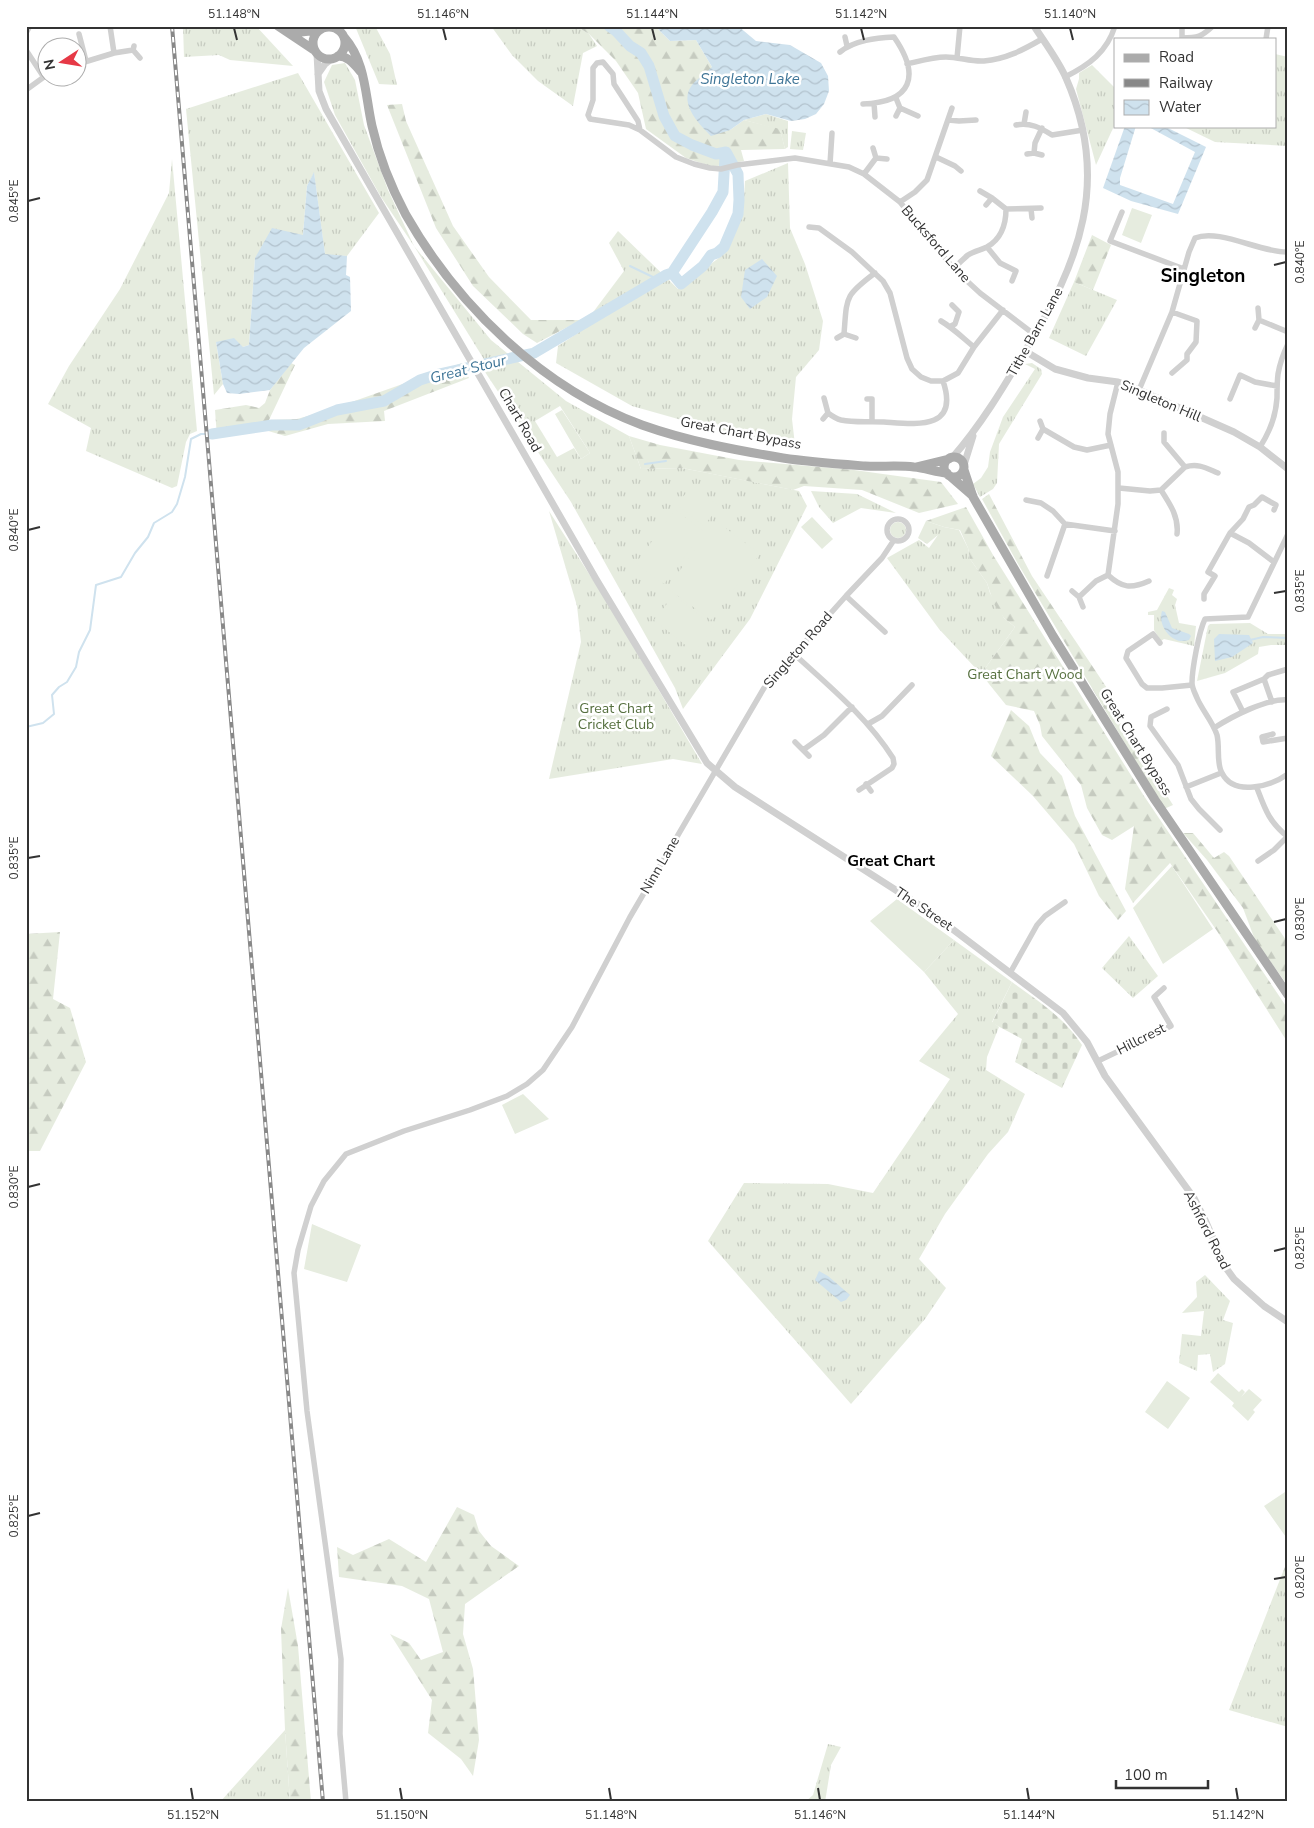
<svg xmlns="http://www.w3.org/2000/svg" width="1314" height="1828" font-family="'Nunito Sans',sans-serif">
  <defs>
    <pattern id="grass-tufts" width="24" height="20" patternUnits="userSpaceOnUse" patternTransform="scale(1.25)"><rect width="24" height="20" fill="#e6ecdf"/><path d="M3 7l-1-3M5 7V3M7 7l1-3M15 17l-1-3M17 17v-4M19 17l1-3" fill="none" stroke="#c6cbc0"/></pattern>
    <pattern id="forest-firs" width="22" height="20" patternUnits="userSpaceOnUse" patternTransform="scale(1.25)"><rect width="22" height="20" fill="#e6ecdf"/><path d="M5 1l3.5 6h-7zM16 11l3.5 6h-7z" fill="#c6cbc0"/></pattern>
    <pattern id="cemetery-stones" width="16" height="16" patternUnits="userSpaceOnUse" patternTransform="scale(1.25)"><rect width="16" height="16" fill="#e6ecdf"/><path d="M2 7V4a2 2 0 0 1 4 0v3zM10 15v-3a2 2 0 0 1 4 0v3z" fill="#c6cbc0"/></pattern>
    <pattern id="water-waves" width="16" height="10" patternUnits="userSpaceOnUse" patternTransform="scale(1.25)"><rect width="16" height="10" fill="#cfe2ee"/><path d="M0 5q4-4 8 0t8 0" fill="none" stroke="#b2c2cd"/></pattern>
  </defs>
  <rect width="100%" height="100%" fill="#fff"/>
  <path fill="url(#grass-tufts)" fill-rule="evenodd" d="M183 26H256L293 66 230 60 219 55 184 57Z
    M355 26H375L390 54 397 85 379 84Z
    M491 26H576L589 34 597 46 583 53 573 106 538 81 512 55Z
    M1275 54 1288 57V146L1215 142 1182 126H1275Z
    M345 63 355 80 364 125 388 190 414 246 491 340 566 401 629 436 641 469 682 468 799 491 807 506 750 619 683 709 675 688 571 502 483 369 485 361 414 246 381 197 335 115 324 82 332 65ZM560 406 590 453 581 459 574 448 557 457 535 421Z
    M1092 65 1115 88V124L1096 165 1076 89 1079 79V73Z
    M298 73 379 213 347 256 325 255 314 173 307 186 303 235 255 258 249 345 243 347 216 342 223 384 214 395 186 109Z
    M766 114 788 121V147L785 149 780 130 744 120Z
    M792 131 806 133 803 150 790 149Z
    M172 159 197 431 190 434 186 442 177 486 172 488 86 451 91 428 48 404 69 366 120 289 169 193Z
    M788 163 790 228 805 264 823 321 819 350 796 377 792 419 795 445 710 428 632 406 556 363 558 346 590 325 588 319 624 271 609 243 618 231 678 289 720 257 728 248 730 239 743 214 745 181Z
    M1074 282 1117 300 1086 356 1049 338Z
    M1032 363 1041 369 1042 374 999 444 997 483 993 489 980 497 973 484 981 478 988 467 990 452 1003 417 1035 369 1025 364Z
    M811 491 857 494 896 513 861 508 833 523 819 507Z
    M549 511 612 610 702 764 673 759 549 779 581 642 577 606Z
    M926 521 944 527 959 530 968 548 970 559 987 583 990 593 1004 618 1015 627 981 674 939 629 887 558 919 540 929 548 938 535 927 544 918 538Z
    M890 530a8 8 0 1 1 16 0a8 8 0 1 1-16 0Z
    M1169 588 1174 590 1172 595 1177 599 1175 605 1179 623 1196 626 1194 646 1164 639 1161 641 1154 630V615H1148V612L1157 610Z
    M1250 623 1268 634H1288V645H1271L1259 647 1258 654 1225 673 1197 681 1208 626 1210 624Z
    M1129 936 1158 976 1133 998 1102 968Z
    M954 940 1012 982 992 1022 999 1027 987 1057 986 1070 1025 1094 1008 1132 988 1154 945 1214 919 1259 946 1288 925 1319 851 1404 708 1241 744 1183 828 1184 873 1193 950 1079 919 1061 958 1014 924 972Z
    M1205 1275 1230 1301 1223 1320 1233 1323 1225 1364 1213 1372 1210 1354 1198 1355 1197 1371 1179 1363 1182 1334 1201 1336 1204 1311 1182 1313 1197 1297 1196 1282Z
    M1288 1559V1727L1229 1710Z
    M285 1730 290 1802H220Z
    M828 1744 841 1747 831 1765 825 1802H805L813 1795Z"/>
  <path fill="url(#forest-firs)" d="M576 26H655L670 41 696 40 712 67 730 130 744 120 780 129 785 149 741 150 744 161 713 167 686 158 646 129 638 93 616 61 589 34Z
    M402 104 406 121 453 226 489 277 531 320H581L537 343 523 334 473 286 436 228 387 105Z
    M1092 235 1111 245 1093 290 1074 282Z
    M291 363 295 365 269 420 297 419 329 410 462 363 469 378 384 411 385 421 328 424 285 436 265 430 217 437 215 410 246 405 259 408 265 403 270 390Z
    M629 436 660 445 739 460 854 470 941 482 958 504 919 513 862 490 804 486 793 490 682 468 641 469Z
    M989 494 1032 576 1117 703 1110 706 1173 805 1164 809 1018 564 982 499Z
    M966 507 993 555 1144 796 1288 1009V1043L1217 931 1170 863 1133 903 1125 889 1134 826 1112 840 1102 835 1087 808 1081 785 1042 736 1040 725 1034 711 1006 705 981 674 1015 627 1004 618 994 604 987 583 970 559 968 548 960 530 944 527 926 521Z
    M1011 710 1029 726 1040 753 1062 776 1075 816 1126 911 1118 920 1099 896 1074 844 1033 796 991 756Z
    M1183 833H1193L1214 858 1224 852 1229 856 1288 943V986L1255 940 1243 908 1207 860Z
    M60 932 53 999 70 1008 86 1062 40 1151H26V934Z
    M457 1507 474 1515 479 1531 491 1546 519 1566 465 1604 463 1634 473 1669 479 1740 473 1776 461 1759 428 1733 432 1700 390 1634 409 1643 421 1660 443 1652 429 1599 402 1586 339 1577 337 1547 353 1555 389 1539 426 1562Z
    M288 1588 298 1646 311 1802H290L285 1730 281 1629Z"/>
  <path fill="url(#cemetery-stones)" d="M1012 982C1038 1001 1064 1017 1082 1045L1062 1088 1015 1062 1022 1039 992 1023Z"/>
  <path fill="#e6ecdf" d="M1132 208 1152 215 1141 243 1122 235Z
    M562 410 590 453 581 459 555 414Z
    M692 485 719 506 704 526 677 505Z
    M675 510 704 531 664 584 636 563Z
    M812 517 833 539 822 549 801 527Z
    M716 521 760 554 711 620 667 588Z
    M674 595 714 627 694 652 654 620Z
    M1172 866 1213 929 1163 964 1133 908Z
    M897 899 954 940 924 972 870 921Z
    M523 1094 549 1119 515 1134 502 1105Z
    M312 1224 361 1245 347 1282 304 1269Z
    M1218 1373 1239 1392 1242 1389 1245 1392 1241 1397 1249 1389 1262 1400 1253 1410 1255 1412 1248 1421 1232 1406 1234 1403 1210 1382Z
    M1167 1381 1190 1398 1168 1429 1145 1412Z
    M1288 1490V1540L1264 1506Z"/>
  <path fill="url(#water-waves)" d="M655 26H738L756 41 790 45 821 63 828 76 829 91 824 104 816 114 805 119 791 121 766 114 744 120 730 130 711 136C699 124 678 103 692 85 697 79 706 73 712 67L696 40 670 41Z
    M1125 126H1136L1120 178V185L1173 204 1195 152 1147 126H1164L1206 147 1178 214 1131 201 1103 188Z
    M314 172 325 254 347 256 346 275 350 277 351 311 304 348 270 390 239 394 227 393 223 384 216 342 234 338 243 347 249 345 255 258 272 228 303 235 307 186Z
    M762 259 777 276 767 297 750 309 741 297 745 270Z
    M1162 611 1165 612 1172 628 1189 634 1191 636 1189 640C1173 646 1157 626 1162 611Z
    M1219 634 1249 635 1253 643 1232 657 1215 661 1214 639Z
    M819 1271 828 1276 850 1295 846 1300 841 1302 815 1280Z"/>
  <g fill="none" stroke-linecap="round" stroke-linejoin="round">
    <path stroke="#cfe2ee" stroke-width="2" d="M630 266 657 279 666 275
      M645 464 666 461
      M1250 640 1263 637 1288 638
      M26 727 43 723 54 714 52 695 59 687 67 682 76 667 79 652 90 630 96 585 121 577 135 553 148 537 154 523 172 512 177 504 185 477 191 439 201 434H212"/>
    <path stroke="#cfe2ee" stroke-width="11" d="M672 273 712 212 723 192 725 157
      M212 434 272 425H299L337 410 384 401 420 380 439 374 534 353 666 275 672 273 681 284 703 266 711 255 717 253 724 247 738 214 739 200 738 174 726 152 716 154 692 145 675 136 664 116 649 66 641 53 630 46 616 31 609 26"/>
    <path stroke="#d0d0d0" stroke-width="5.5" d="M110 26 114 53
      M1182 29V38C1198 38 1201 37 1213 26
      M26 33 30 26
      M79 34 86 61
      M845 37 847 46
      M1266 39 1268 26
      M134 46 133 50 140 58
      M26 50 43 76
      M840 52C855 40 876 38 894 37 921 76 912 102 863 104
      M957 58 960 26
      M78 64 114 53 133 50
      M907 64C920 61 933 57 946 57 959 57 971 62 984 61 1006 59 1023 50 1042 39
      M1065 77C1089 65 1107 52 1115 26
      M26 90 48 74
      M896 98 900 108 918 116
      M874 103 875 117
      M896 116 900 108
      M948 120 959 121 976 120
      M1024 124 1026 112
      M1016 125C1030 122 1041 128 1052 135L1083 130
      M640 130 638 121 614 84 613 74 603 62 597 63 593 68V100L588 115 590 119 629 125 640 130 676 157 694 164 710 168 721 169 737 165 795 158 849 167 864 174 900 202 954 269 980 293 1035 335
      M873 148 876 158 887 159
      M1034 153 1035 143 1042 128
      M1027 154 1034 153 1042 155
      M936 157 955 166 961 171
      M830 164 832 133
      M864 174 876 158
      M980 191 992 198 1006 209 1041 208
      M900 202 915 192 927 180 952 108
      M986 205 992 198
      M1031 209 1032 218
      M1122 212 1110 241 1184 269
      M809 227 819 228 852 252 883 281 890 293 907 358 912 369 921 377 931 381H943L958 373 974 347 1003 310
      M987 247 1000 263 1016 271 1012 281
      M954 269C958 264 963 259 968 255 974 251 981 250 987 247 1001 239 1006 224 1006 209
      M1172 312 1197 321 1196 342 1187 354V360L1172 373
      M1259 320 1288 332
      M941 321C953 328 963 338 974 347
      M951 326 955 324 959 312 952 305
      M1255 328 1259 320 1258 308
      M844 334C847 297 844 296 875 273
      M837 338 844 334 856 338
      M1139 390 1172 312 1189 252 1195 238C1219 228 1261 253 1288 252
      M824 398 828 413C832 416 837 419 841 420 855 423 870 421 884 422 915 424 960 431 943 381
      M867 399H872V421
      M1230 399 1240 375 1255 382 1277 386
      M823 419 828 413
      M1040 421 1043 429 1074 447 1087 450 1111 445
      M1164 433V442L1185 467C1198 463 1206 468 1218 473
      M1038 438 1043 429
      M1260 447C1269 433 1276 415 1277 398 1277 390 1277 382 1278 374 1280 363 1283 354 1288 344
      M1119 488 1150 491 1161 490 1185 467
      M1161 490C1170 504 1179 517 1177 534
      M1026 500 1041 503 1053 511 1065 524 1115 531
      M887 530a11 11 0 1 1 22 0a11 11 0 1 1-22 0Z
      M1230 533 1249 543 1274 562
      M1288 534 1248 617 1205 619C1199 631 1192 669 1192 683 1192 688 1195 693 1197 698 1202 710 1213 722 1217 735 1220 747 1216 763 1222 773 1234 797 1271 786 1288 774
      M1108 575C1122 588 1131 589 1149 581
      M1047 576 1065 524
      M1072 591 1079 597 1096 581 1108 575 1118 504V472L1108 434 1110 414 1118 382
      M846 596 885 632
      M1079 597 1083 607
      M1204 599V594L1215 576 1208 572 1230 533 1243 519 1249 507 1254 505 1262 497 1276 505 1274 510
      M1160 643 1153 634 1128 651 1126 658 1142 684 1147 688H1162L1192 685
      M794 654C829 686 867 717 893 758L894 764 892 768 859 790
      M1272 702 1264 679 1268 675 1288 669
      M1167 709 1151 717 1150 726 1178 765 1191 799 1199 809 1220 830
      M1243 712 1233 692 1264 679
      M868 724 882 716 912 685
      M1214 728C1231 717 1267 698 1288 700
      M1273 734 1262 737 1263 742 1288 738
      M795 742 809 756
      M803 750 824 735 852 707
      M866 784 871 791
      M1186 787 1221 773
      M1257 788C1265 809 1269 822 1288 837
      M1258 861 1274 850 1287 837
      M1010 973 1037 925 1045 916 1065 902
      M1098 1061 1171 1026 1154 997 1164 988
      M346 1802 340 1734 341 1659 307 1411 294 1273 298 1250 311 1206 324 1181 346 1154 404 1131 470 1110 507 1096 527 1084 543 1070 572 1027 630 917 764 688 846 596 882 558 894 540"/>
    <path stroke="#d0d0d0" stroke-width="7" d="M317 54 319 91 326 109 596 579 707 763 735 787 930 912 1063 1013 1087 1042 1105 1076 1194 1198 1205 1220 1226 1268 1234 1279 1264 1306 1288 1322
      M318 74 325 64 333 58
      M1025 351 1055 369 1088 378 1118 382 1139 390 1234 432 1260 447 1288 469
      M952 458C981 425 1003 388 1025 351 1080 262 1111 180 1066 78 1058 60 1045 43 1034 26
      M964 465 973 436"/>
    <path stroke="#bdbdbd" stroke-width="8" d="M337 26 338 29
      M324 27V26"/>
    <path stroke="#ababab" stroke-width="9" d="M278 26 314 50
      M313 43a16 16 0 1 1 32 0a16 16 0 1 1-32 0Z
      M285 27 301 32 319 30
      M344 37C366 62 365 95 372 126 379 157 391 187 406 215 458 306 542 388 642 425 687 441 735 450 783 458 809 462 838 464 865 466 881 467 898 465 914 467 925 468 936 472 947 473
      M338 56C348 56 354 64 361 72
      M944 467a10 10 0 1 1 20 0a10 10 0 1 1-20 0Z
      M916 467 949 459
      M964 470 973 497 1053 636 1155 800 1288 995
      M950 476 973 496"/>
    <g stroke="#888" stroke-width="4">
      <path id="rail" d="M172 26 323 1802"/>
    </g>
    <use href="#rail" stroke="#fff" stroke-width="2" stroke-dasharray="5.5" stroke-linecap="butt"/>
  </g>
  <path fill="none" stroke="#333" stroke-width="2" d="M234 28 237 40M443 28 446 40M652 28 655 40M861 28 864 40M1070 28 1073 40M28 201 40 198M1274 265 1286 262M28 530 40 527M1274 593 1286 591M28 858 40 856M1274 922 1286 919M28 1187 40 1184M1274 1251 1286 1248M28 1516 40 1513M1274 1579 1286 1577M191 1788 193 1800M400 1788 402 1800M609 1788 611 1800M818 1788 820 1800M1027 1788 1029 1800M1236 1788 1238 1800"/>
  <g text-anchor="middle" dominant-baseline="central" stroke-width="5" stroke-linejoin="round" paint-order="stroke">
    <g font-size="14" fill="#333" stroke="#fff">
      <text transform="translate(936 244) rotate(49)">Bucksford Lane</text>
      <text transform="translate(1035 332) rotate(-61)">Tithe Barn Lane</text>
      <text transform="translate(1161 401) rotate(23)">Singleton Hill</text>
      <text transform="translate(520 420) rotate(60)">Chart Road</text>
      <text transform="translate(741 433) rotate(11)">Great Chart Bypass</text>
      <text transform="translate(798 650) rotate(-49)">Singleton Road</text>
      <text transform="translate(1136 742) rotate(58)">Great Chart Bypass</text>
      <text transform="translate(660 865) rotate(-60)">Ninn Lane</text>
      <text transform="translate(924 909) rotate(34)">The Street</text>
      <text transform="translate(1141 1039) rotate(-27)">Hillcrest</text>
      <text transform="translate(1207 1230) rotate(63)">Ashford Road</text>
    </g>
    <g font-size="14" fill="#56703f" stroke="#fff">
      <text x="1025" y="674">Great Chart Wood</text>
      <text x="616" y="708">Great Chart<tspan x="616" dy="16">Cricket Club</tspan></text>
    </g>
    <g font-size="15" font-style="italic" fill="#3f7597" stroke="#fff">
      <text x="750" y="79">Singleton Lake</text>
      <text transform="translate(468 369) rotate(-14)">Great Stour</text>
    </g>
    <g font-size="16" font-weight="bold" fill="#000" stroke="#fff">
      <text x="891" y="861">Great Chart</text>
    </g>
    <g font-size="19" font-weight="bold" fill="#000" stroke="#fff">
      <text x="1203" y="276">Singleton</text>
    </g>
  </g>
  <rect width="1314" height="1828" fill="none" stroke="#ffffff" stroke-width="55"/>
  <rect x="1114" y="38" width="162" height="90" fill="#ffffff" stroke="#adadad"/>
  <rect x="1124" y="54" width="25" height="8" fill="#ababab" stroke="#adadad"/>
  <text x="1159" y="62" font-size="15" fill="#333333">Road</text>
  <rect x="1124" y="79" width="25" height="8" fill="#888888" stroke="#adadad"/>
  <text x="1159" y="88" font-size="15" fill="#333333">Railway</text>
  <rect x="1124" y="100" width="25" height="15" fill="url(#water-waves)" stroke="#adadad"/>
  <text x="1159" y="112" font-size="15" fill="#333333">Water</text>
  <g transform="translate(62 62) rotate(258)"><circle r="24" fill="#ffffff" stroke="#adadad"/>
  <path d="M0-4L9 19L0 12L-9 19Z" fill="#e63946"/>
  <text y="-8" font-size="14" font-weight="bold" text-anchor="middle" fill="#333333">N</text>
  </g>
  <path d="M1116 1780v8h92v-8" fill="none" stroke="#333333" stroke-width="2.5"/>
  <text x="1124" y="1780" font-size="15" fill="#333333" stroke="#ffffff" stroke-width="4" paint-order="stroke">100 m</text>
  <rect x="28" y="28" width="1258" height="1772" fill="none" stroke="#333" stroke-width="2"/>
  <g font-size="12" text-anchor="middle" fill="#333">
    <text x="234" y="18">51.148°N</text>
    <text x="443" y="18">51.146°N</text>
    <text x="652" y="18">51.144°N</text>
    <text x="861" y="18">51.142°N</text>
    <text x="1070" y="18">51.140°N</text>
    <text transform="translate(14 201) rotate(-90)" y="4">0.845°E</text>
    <text transform="translate(1300 262) rotate(-90)" y="4">0.840°E</text>
    <text transform="translate(14 530) rotate(-90)" y="4">0.840°E</text>
    <text transform="translate(1300 591) rotate(-90)" y="4">0.835°E</text>
    <text transform="translate(14 858) rotate(-90)" y="4">0.835°E</text>
    <text transform="translate(1300 919) rotate(-90)" y="4">0.830°E</text>
    <text transform="translate(14 1187) rotate(-90)" y="4">0.830°E</text>
    <text transform="translate(1300 1248) rotate(-90)" y="4">0.825°E</text>
    <text transform="translate(14 1516) rotate(-90)" y="4">0.825°E</text>
    <text transform="translate(1300 1577) rotate(-90)" y="4">0.820°E</text>
    <text x="193" y="1819">51.152°N</text>
    <text x="402" y="1819">51.150°N</text>
    <text x="611" y="1819">51.148°N</text>
    <text x="820" y="1819">51.146°N</text>
    <text x="1029" y="1819">51.144°N</text>
    <text x="1238" y="1819">51.142°N</text>
  </g>
</svg>
